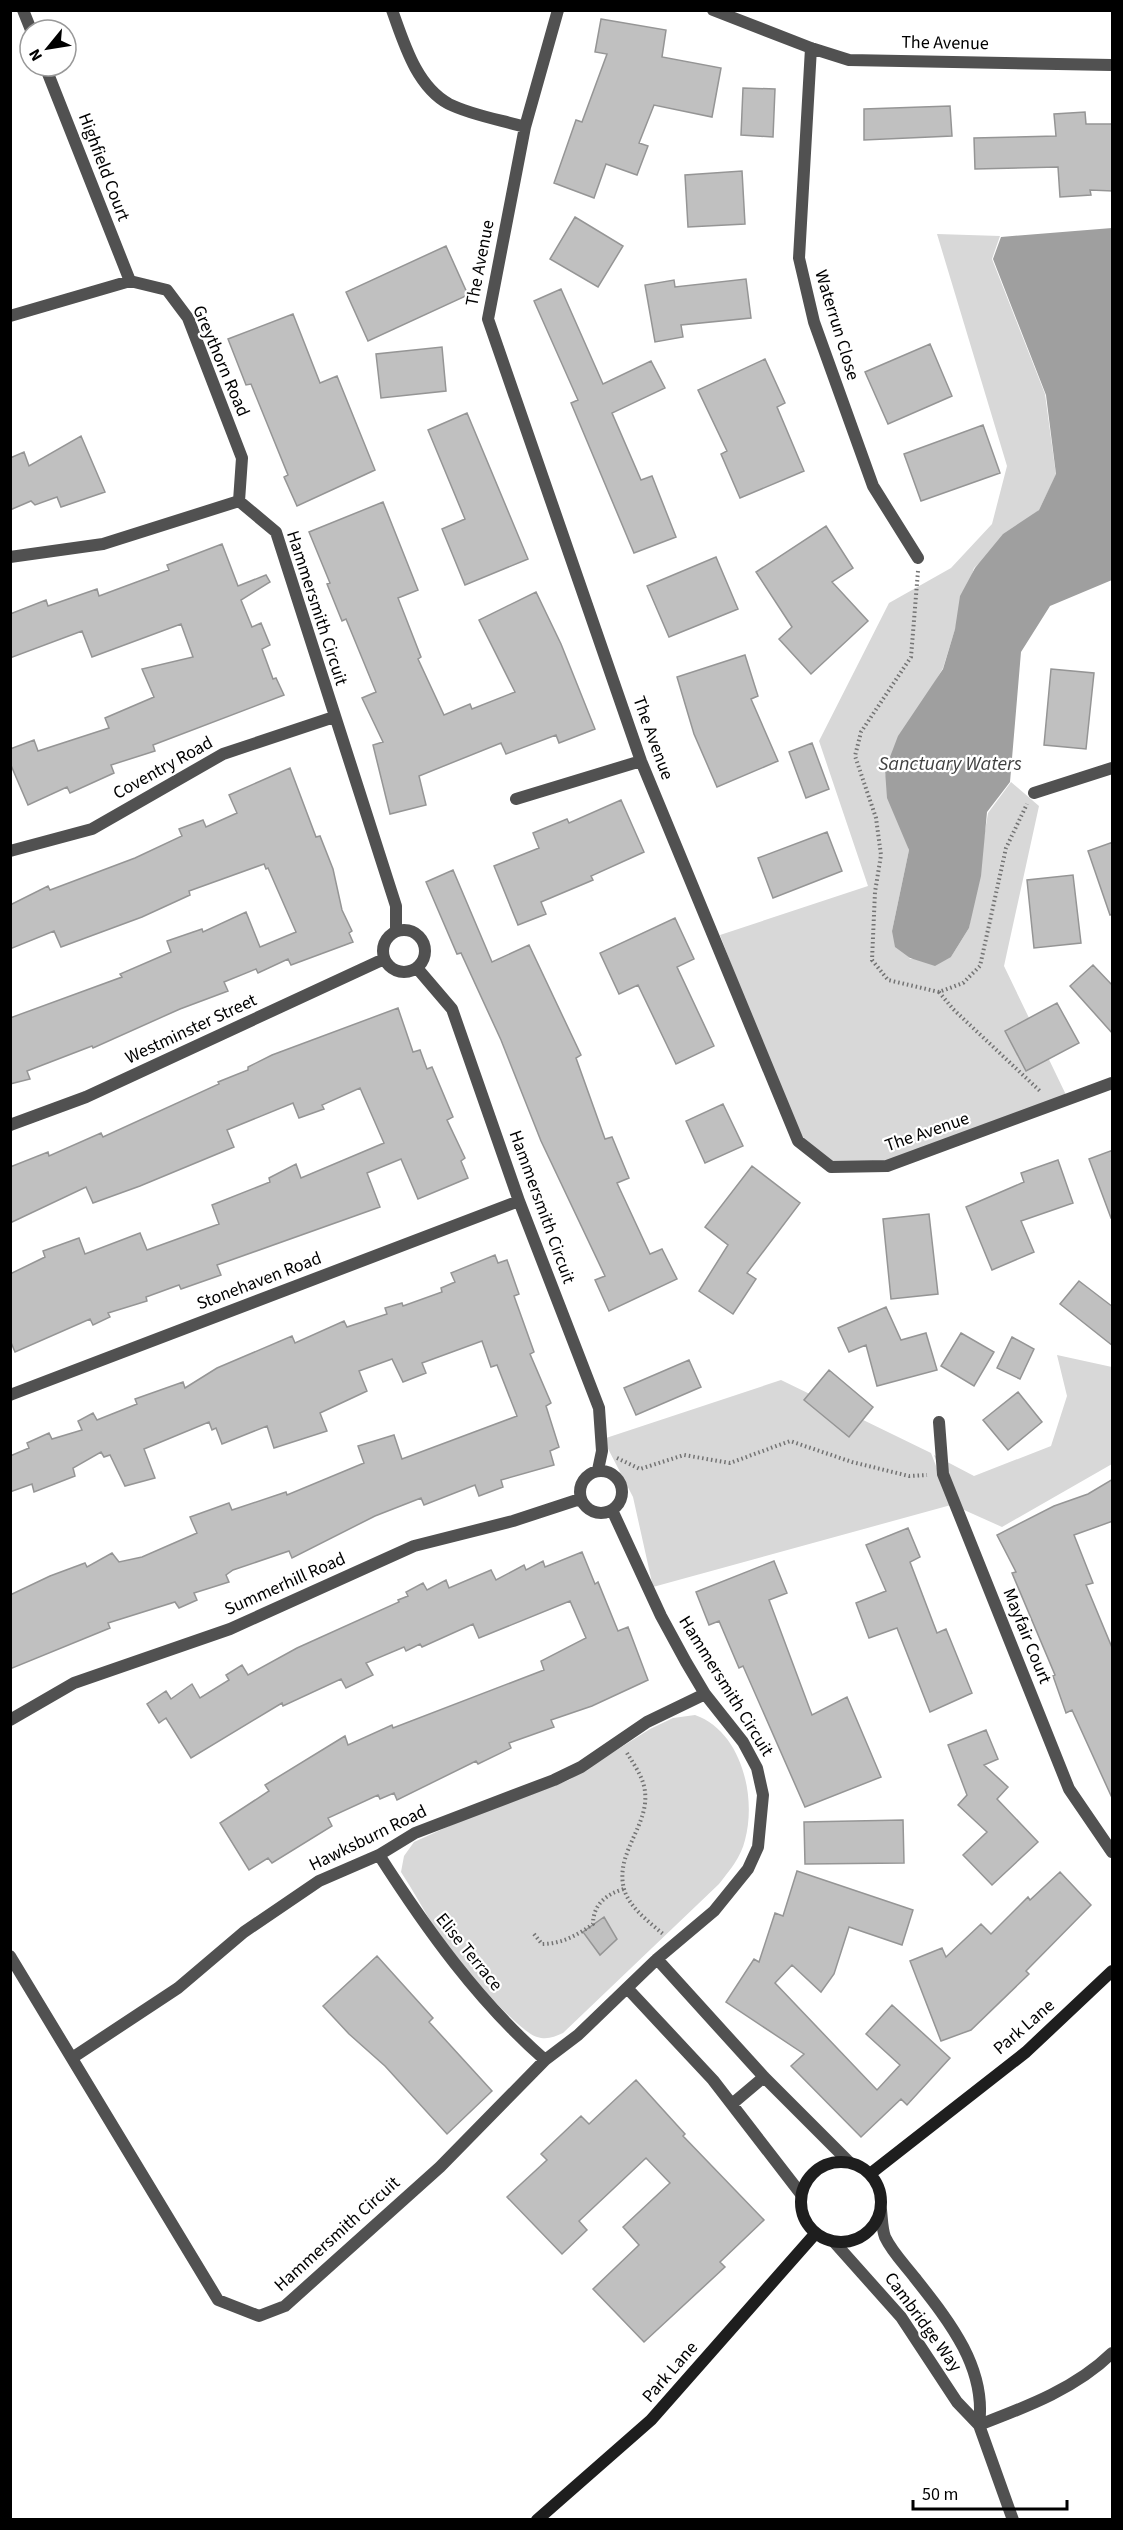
<svg xmlns="http://www.w3.org/2000/svg" width="1123" height="2530" font-family="'Source Sans 3',sans-serif">
  <rect width="100%" height="100%" fill="#fff"/>
  <path fill="#d8d8d8" d="M937 234 1000 236 992 259 1045 394 1056 475 1039 510 974 568 943 668 884 770 909 850 892 931 910 959 951 957 969 928 988 813 1011 782 1039 806 1004 966 1068 1099 887 1166 831 1167 798 1141 720 935 868 886 819 741 889 603 951 568 992 524 1007 466Z
    M1057 1355 1112 1367V1464L1002 1527 953 1505 934 1455 974 1476 1051 1446 1067 1396Z
    M781 1380 931 1453 951 1505 653 1587 633 1497 603 1439Z
    M695 1715C741 1731 757 1796 745 1840 741 1857 730 1870 719 1884L563 2033C554 2037 547 2040 537 2037 514 2030 449 1949 434 1927 423 1909 413 1890 401 1872L404 1856 414 1842 456 1823 569 1780 650 1729 673 1718Z"/>
  <path fill="#9f9f9f" d="M1112 228V580L1050 606 1021 652 1010 782 987 812 981 876 969 928 951 957 935 966 910 958 895 947 892 931 909 850 887 798 885 770 898 736 943 669 955 629 960 596 975 568 1003 534 1039 510 1056 474 1046 395 993 259 1001 237Z"/>
  <path fill="#c0c0c0" stroke="#959595" stroke-width="1.5" d="M601 19 666 30 662 57 721 68 712 117 654 105 639 143 648 146 637 175 606 164 594 198 554 183 576 120 582 122 607 54 595 52Z
    M743 88 775 89 773 137 741 135Z
    M950 106 952 136 864 140V109Z
    M1085 112 1086 124H1113V191L1090 190 1091 195 1060 197 1058 167 975 169 974 138 1056 136 1054 114Z
    M742 171 745 224 688 227 685 175Z
    M575 217 623 246 598 287 550 259Z
    M446 246 468 295 368 341 346 292Z
    M746 279 751 318 681 325 683 337 655 342 645 285 674 280 675 287Z
    M561 289 603 384 651 361 665 388 612 413 641 480 652 476 676 537 634 553 571 403 578 400 534 301Z
    M293 314 320 383 337 376 375 470 297 506 284 477 288 475 251 384 246 385 228 339Z
    M930 344 952 396 888 424 865 372Z
    M442 347 446 391 381 398 376 354Z
    M765 359 785 403 777 407 804 471 740 498 721 454 727 451 698 390Z
    M467 413 528 559 465 585 442 529 465 519 428 430Z
    M983 425 1000 473 921 501 904 454Z
    M81 436 105 492 61 507 57 497 35 505 31 501 10 510V458L24 452 29 466Z
    M383 502 418 590 398 598 421 657 418 659 444 715 470 704 472 709 515 692 479 620 536 592 561 644 595 729 559 743 556 735 506 754 501 743 419 776 426 805 390 814 373 745 383 742 362 698 376 692 346 619 342 621 327 584 330 583 309 532Z
    M826 526 853 568 832 582 868 621 811 674 779 639 792 627 756 572Z
    M222 544 238 586 266 575 270 582 241 600 252 627 261 623 270 645 262 649 273 679 276 678 284 695 153 745 155 751 111 765 114 773 70 793 67 787 28 805 10 763V749L34 740 38 751 109 728 105 718 154 697 142 669 193 657 181 624 92 657 82 631 10 658V614L46 600 48 606 97 589 99 596 169 570 167 565Z
    M716 557 738 609 669 637 647 586Z
    M745 655 758 696 751 699 778 761 717 787 694 734 677 677Z
    M1051 669 1094 673 1086 749 1044 745Z
    M812 743 829 789 806 798 789 752Z
    M290 768 316 837 320 836 333 869 342 910 352 931 349 933 353 942 291 965 288 959 258 973 256 969 224 982 228 991 180 1009 93 1048 92 1046 27 1071 30 1079 10 1084V1018L122 977 120 974 171 952 167 941 202 929 203 932 246 912 260 947 296 932 268 868 266 869 264 864 189 891 190 895 142 917 61 947 54 931 10 949V905L48 886 50 890 135 858 182 836 179 829 203 820 206 827 237 813 229 795Z
    M621 800 644 852 591 876 593 880 541 902 546 914 518 925 494 866 539 848 533 833 567 819 569 823Z
    M827 832 842 871 773 898 758 858Z
    M1113 842V914L1110 915 1088 851Z
    M453 870 492 962 529 945 581 1055 576 1058 605 1139 612 1137 629 1178 617 1183 650 1254 662 1249 677 1279 609 1311 595 1280 605 1276 541 1141 501 1040 461 953 457 954 426 882Z
    M1073 875 1081 943 1034 948 1027 880Z
    M675 918 694 959 677 967 714 1046 676 1064 638 985 619 994 600 953Z
    M1093 965 1113 986V1034L1070 986Z
    M1057 1003 1079 1043 1026 1071 1005 1031Z
    M398 1008 413 1052 420 1050 427 1069 432 1067 453 1117 447 1120 465 1158 461 1161 468 1178 418 1199 401 1159 367 1173 380 1207 217 1265 221 1275 181 1289 179 1285 146 1297 147 1301 108 1313 110 1317 93 1325 90 1319 15 1352 10 1340V1274L45 1257 43 1251 79 1238 85 1254 140 1233 147 1250 219 1224 212 1205 270 1182 269 1178 296 1164 301 1178 384 1143 360 1088 322 1105 324 1109 299 1118 293 1103 227 1130 234 1147 140 1186 93 1203 86 1187 10 1223V1167L48 1152 49 1156 101 1133 103 1137 219 1084 218 1082 248 1070V1067L272 1055Z
    M723 1104 743 1146 705 1163 686 1121Z
    M1113 1150V1217L1111 1218 1089 1159Z
    M1058 1160 1073 1203 1021 1221 1034 1252 992 1270 966 1207 1024 1182 1021 1173Z
    M752 1166 800 1203 747 1273 756 1279 733 1314 699 1291 728 1245 705 1227Z
    M929 1214 938 1294 891 1299 883 1219Z
    M495 1255 498 1263 507 1260 519 1294 514 1296 534 1352 530 1354 551 1403 546 1406 559 1447 550 1451 554 1465 501 1480 503 1487 479 1496 475 1485 424 1505 421 1498 375 1516 292 1558 289 1551 233 1570 226 1575 229 1582 194 1593 197 1600 179 1608 175 1602 108 1623 110 1628 10 1669V1595L50 1576 85 1563 87 1567 112 1553 119 1562 142 1557 197 1533 190 1517 229 1503 232 1510 286 1492 287 1495 364 1463 358 1446 394 1435 402 1459 517 1416 497 1365 491 1367 482 1341 422 1363 426 1373 403 1382 392 1359 359 1371 367 1391 320 1413 327 1431 274 1448 267 1426 222 1444 216 1428 212 1430 209 1422 144 1449 155 1478 125 1486 110 1455 104 1457 101 1452 73 1468 75 1476 34 1492 32 1484 10 1492V1456L29 1448 27 1443 49 1433 52 1439 82 1430 78 1421 93 1413 97 1420 137 1404 135 1399 183 1382 185 1388 217 1368 292 1336 295 1343 344 1321 347 1327 387 1314 385 1308 402 1303 403 1306 442 1292 441 1288 455 1282 451 1273Z
    M1079 1281 1113 1307V1346L1060 1304Z
    M886 1307 901 1340 926 1333 937 1370 877 1386 866 1345 849 1352 838 1328Z
    M961 1333 994 1352 974 1386 941 1366Z
    M1012 1337 1034 1349 1020 1379 997 1368Z
    M689 1360 701 1387 636 1415 624 1388Z
    M829 1370 873 1407 849 1437 804 1400Z
    M1018 1392 1042 1422 1008 1450 983 1420Z
    M1113 1479V1521L1074 1535 1093 1583 1086 1585 1113 1650V1800L1072 1710 1066 1713 1053 1676 1055 1675 1012 1573 1016 1572 997 1535 1054 1506 1088 1494Z
    M908 1528 920 1557 910 1562 937 1633 946 1629 972 1693 930 1712 897 1628 869 1638 856 1603 886 1591 866 1545Z
    M582 1552 595 1584 598 1582 618 1631 628 1627 648 1680 592 1706 551 1720 554 1727 509 1743 511 1748 478 1764 476 1761 397 1800 394 1793 380 1799 378 1795 328 1818 332 1826 272 1863 268 1858 249 1870 220 1823 269 1791 265 1785 345 1736 348 1745 392 1725 393 1728 544 1670 541 1661 586 1638 570 1601 479 1638 473 1624 422 1647 420 1644 406 1651 404 1647 366 1663 373 1675 346 1688 341 1679 283 1706 282 1703 191 1758 166 1718 159 1723 147 1704 166 1691 171 1699 192 1684 200 1698 229 1680 226 1675 242 1665 248 1675 297 1648 399 1602 398 1600 408 1596 406 1592 423 1583 427 1590 446 1580 449 1588 491 1570 496 1580 524 1565 526 1570 543 1561 545 1567Z
    M774 1561 787 1593 769 1600 812 1715 847 1697 881 1777 805 1807 743 1666 739 1668 719 1621 709 1625 696 1592Z
    M986 1730 998 1759 984 1765 1008 1787 997 1799 1038 1842 992 1885 963 1855 987 1832 958 1805 967 1795 948 1745Z
    M903 1820 904 1863 805 1864 804 1822Z
    M797 1871 913 1910 902 1945 849 1927 834 1974 821 1992 792 1965 775 1983 877 2090 900 2065 866 2034 892 2005 950 2058 907 2105 901 2099 861 2137 791 2066 804 2054 726 2002 754 1959 759 1962 775 1913 783 1916Z
    M1060 1872 1091 1905 1026 1971 1029 1974 971 2030 941 2041 910 1961 942 1948 946 1957 981 1924 991 1934 1028 1897 1030 1900Z
    M604 1917 617 1939 600 1955 583 1932Z
    M377 1956 433 2018 429 2022 492 2091 447 2134 385 2066 349 2034 323 2006Z
    M636 2080 685 2134 683 2136 764 2220 720 2262 725 2267 644 2342 593 2289 639 2245 623 2227 670 2183 646 2158 579 2221 587 2230 562 2254 507 2197 547 2160 541 2154 581 2116 589 2124Z"/>
  <g fill="none" stroke-linecap="round" stroke-linejoin="round">
    <path stroke="#737373" stroke-width="4" stroke-dasharray="1.5 3" stroke-linecap="butt" d="M918 571 911 657 861 732 855 756 876 818 881 855 875 892 872 960 888 980 939 992 963 983 980 966 1006 848 1027 804
      M939 992 953 1009 1041 1092
      M617 1458 640 1469 684 1455 730 1463 790 1441 852 1462 909 1476 927 1475
      M627 1753C633 1763 641 1774 644 1786 653 1823 614 1851 624 1889 629 1907 649 1922 663 1934
      M534 1934 542 1944C561 1944 578 1935 593 1924 593 1905 606 1894 624 1889"/>
    <path stroke="#515151" stroke-width="12" d="M23 10 31 30
      M392 10C404 43 416 86 449 104 471 115 501 120 525 127
      M558 10 525 127 488 319 641 761 798 1141 831 1167 887 1166 1112 1083
      M713 10 811 48 849 60 1112 65
      M811 48 799 258 814 322 873 486 918 558
      M45 66 130 281
      M10 316 130 281 167 290 188 318 242 458 239 501
      M10 557 103 544 239 501 276 532 396 906V930
      M1034 793 1112 768
      M516 799 641 761
      M10 851 92 829 223 754 334 717
      M383 951a21 21 0 1 1 42 0a21 21 0 1 1-42 0Z
      M417 968 452 1009 519 1201 599 1408 602 1451 598 1470
      M10 1125 86 1097 384 959
      M10 1395 519 1201
      M939 1422 943 1474 1069 1789 1112 1852
      M580 1492a21 21 0 1 1 42 0a21 21 0 1 1-42 0Z
      M10 1720 74 1683 230 1629 414 1546 513 1521 580 1499
      M379 1855C427 1930 478 2001 545 2060
      M10 1956 218 2300 259 2316 285 2306 440 2167 545 2060 578 2035 657 1959 714 1911 748 1869 758 1847 763 1795 757 1768 743 1742 705 1694 686 1662 661 1616 612 1510
      M657 1959 764 2077 849 2162
      M628 1989 713 2080 801 2194
      M72 2058 178 1988 244 1932 319 1881 379 1855 415 1833 554 1780 581 1767 647 1722 705 1694
      M732 2104 764 2077
      M881 2210C882 2218 882 2229 885 2237 892 2252 905 2265 915 2278 949 2321 987 2368 979 2425
      M835 2243 901 2317 957 2402 979 2425 1013 2520
      M979 2425C1026 2407 1075 2389 1112 2353"/>
    <path stroke="#1e1e1e" stroke-width="12" d="M801 2202a40 40 0 1 1 80 0a40 40 0 1 1-80 0Z
      M870 2174 1026 2052 1112 1971
      M537 2520 651 2420 815 2234"/>
  </g>
  <g text-anchor="middle" dominant-baseline="central" stroke-width="4.5" stroke-linejoin="round" paint-order="stroke">
    <g font-size="18" fill="#000" stroke="#fff">
      <text transform="translate(945 43) rotate(1)">The Avenue</text>
      <text transform="translate(104 167) rotate(69)">Highfield Court</text>
      <text transform="translate(480 263) rotate(-79)">The Avenue</text>
      <text transform="translate(837 325) rotate(73)">Waterrun Close</text>
      <text transform="translate(221 361) rotate(67)">Greythorn Road</text>
      <text transform="translate(317 608) rotate(72)">Hammersmith Circuit</text>
      <text transform="translate(653 738) rotate(70)">The Avenue</text>
      <text transform="translate(163 768) rotate(-29)">Coventry Road</text>
      <text transform="translate(191 1029) rotate(-25)">Westminster Street</text>
      <text transform="translate(927 1132) rotate(-19)">The Avenue</text>
      <text transform="translate(542 1207) rotate(70)">Hammersmith Circuit</text>
      <text transform="translate(259 1281) rotate(-21)">Stonehaven Road</text>
      <text transform="translate(285 1584) rotate(-24)">Summerhill Road</text>
      <text transform="translate(1027 1636) rotate(68)">Mayfair Court</text>
      <text transform="translate(726 1686) rotate(58)">Hammersmith Circuit</text>
      <text transform="translate(368 1838) rotate(-26)">Hawksburn Road</text>
      <text transform="translate(469 1952) rotate(51)">Elise Terrace</text>
      <text transform="translate(1024 2027) rotate(-41)">Park Lane</text>
      <text transform="translate(337 2234) rotate(-42)">Hammersmith Circuit</text>
      <text transform="translate(923 2322) rotate(54)">Cambridge Way</text>
      <text transform="translate(670 2372) rotate(-49)">Park Lane</text>
    </g>
    <g font-size="20" font-style="italic" fill="#404040" stroke="#fff">
      <text x="950" y="764">Sanctuary Waters</text>
    </g>
  </g>
  <rect width="1123" height="2530" fill="none" stroke="#000000" stroke-width="24"/>
  <g transform="translate(48 48) rotate(240)"><circle r="28" fill="#ffffff" stroke="#999999" stroke-width="1.5"/>
  <path d="M0-4.5L10 22L0 15L-10 22Z" fill="#000000"/>
  <text y="-9" font-size="16" font-weight="bold" text-anchor="middle" fill="#000000">N</text>
  </g>
  <path d="M913 2500v9h154v-9" fill="none" stroke="#000000" stroke-width="3"/>
  <text x="922" y="2500" font-size="18" fill="#000000" stroke="#ffffff" stroke-width="4.5" paint-order="stroke">50 m</text>
</svg>
